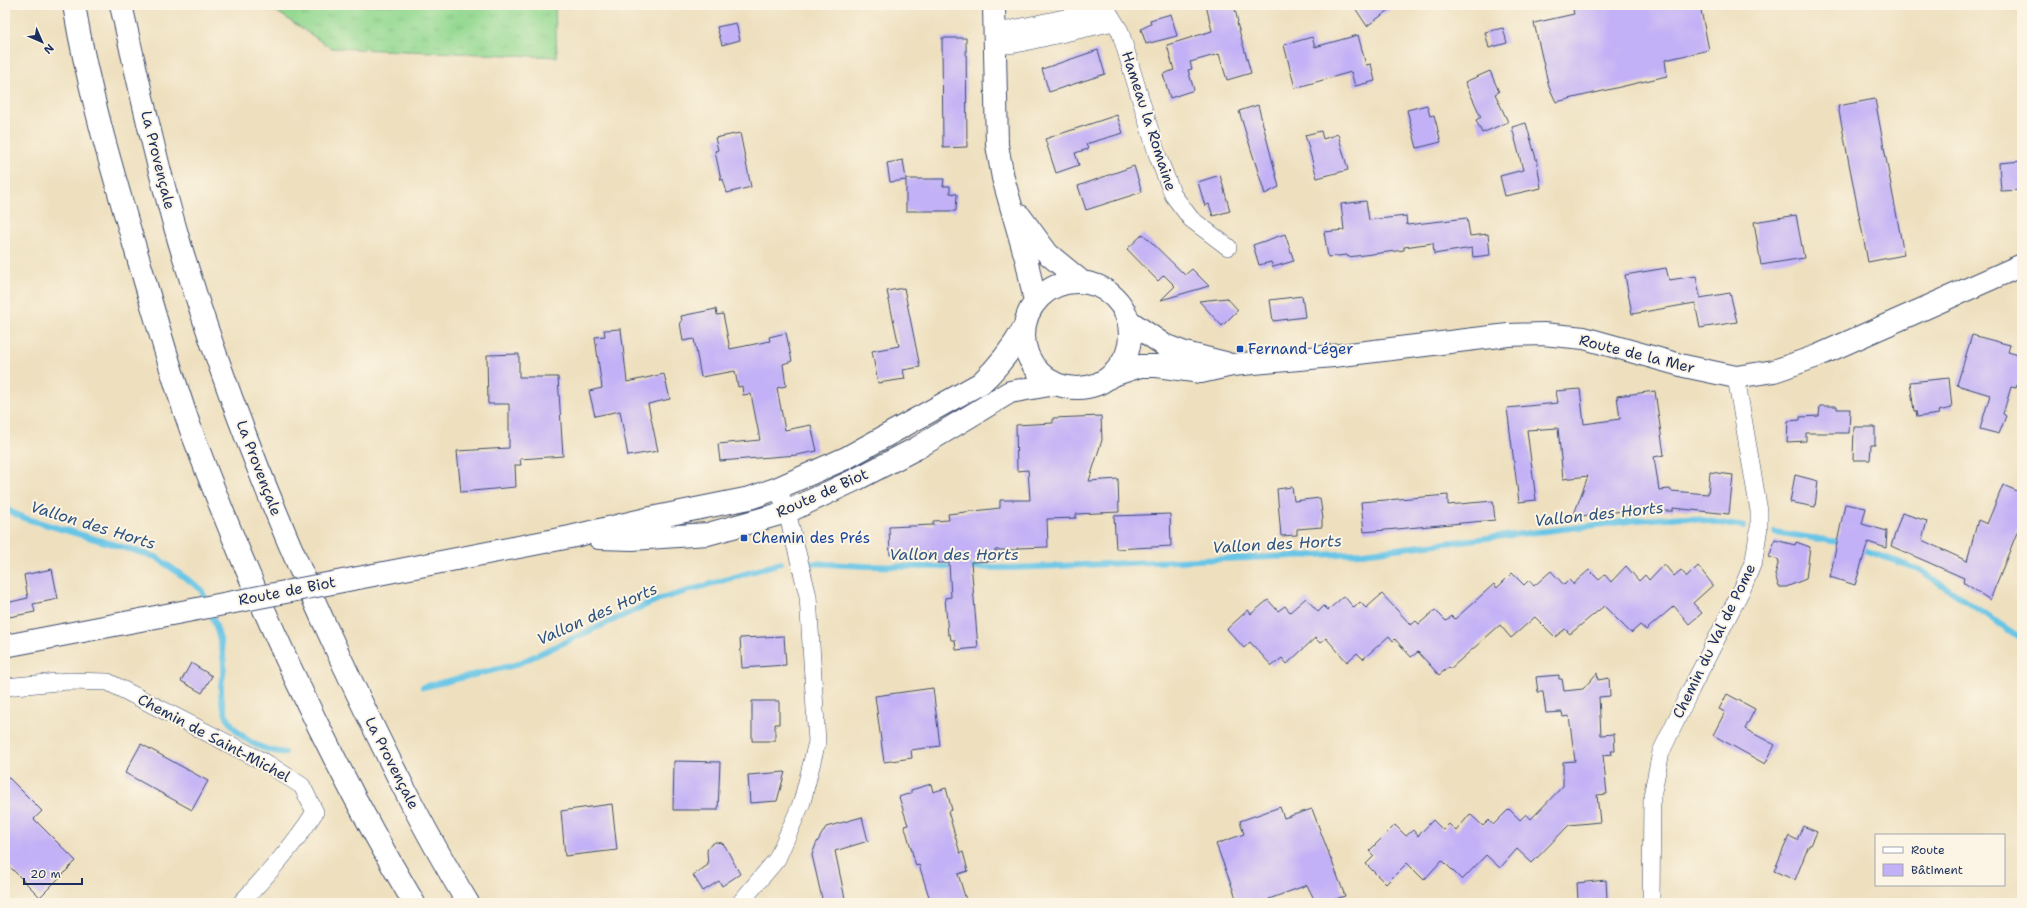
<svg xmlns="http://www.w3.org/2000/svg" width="2027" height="908" font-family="'Shantell Sans',sans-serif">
  <defs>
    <pattern id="grass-tufts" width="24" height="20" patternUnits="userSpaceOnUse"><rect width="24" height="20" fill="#94d992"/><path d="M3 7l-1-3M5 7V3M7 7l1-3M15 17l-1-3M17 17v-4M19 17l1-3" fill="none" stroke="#7fbb80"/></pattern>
  </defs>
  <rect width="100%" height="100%" fill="#fcf5e5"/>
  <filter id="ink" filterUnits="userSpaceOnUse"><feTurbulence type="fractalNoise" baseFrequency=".025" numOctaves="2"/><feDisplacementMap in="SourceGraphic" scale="8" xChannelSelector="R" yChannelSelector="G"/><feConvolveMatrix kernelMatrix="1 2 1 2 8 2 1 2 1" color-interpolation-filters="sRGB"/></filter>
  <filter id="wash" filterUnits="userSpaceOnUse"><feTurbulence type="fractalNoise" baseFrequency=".012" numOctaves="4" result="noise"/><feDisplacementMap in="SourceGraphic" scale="16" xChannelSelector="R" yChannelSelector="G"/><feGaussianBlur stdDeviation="0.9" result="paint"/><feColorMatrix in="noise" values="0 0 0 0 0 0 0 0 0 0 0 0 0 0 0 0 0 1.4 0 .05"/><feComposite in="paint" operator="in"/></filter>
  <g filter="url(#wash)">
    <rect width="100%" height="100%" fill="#eee0bf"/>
    <path fill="url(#grass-tufts)" stroke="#588478" d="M267 5H555L557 57 331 48Z"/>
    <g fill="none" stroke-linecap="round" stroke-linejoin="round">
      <path stroke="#68c5e6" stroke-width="6" d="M5 509 24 518 156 557 201 589 207 603
        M1775 532 1844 543
        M1859 548 1920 570 2022 639
        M809 563 865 566 1012 568 1362 553 1638 520 1684 517 1744 527
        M210 611C217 627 223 647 224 665 224 673 221 681 221 689 221 727 250 749 285 753
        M423 687 515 665 657 600 781 563"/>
    </g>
    <g id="blocks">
      <path fill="#c2b1f6" d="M1206 5H1234L1238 22 1237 23 1251 73 1227 80 1219 54 1190 62 1192 69 1188 70 1194 90 1170 98 1163 74 1174 70 1167 45 1212 31Z
        M1353 5H1396L1367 26Z
        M1572 5H1598V8L1612 5H1700L1709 50 1665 60 1667 76 1556 102 1549 87 1534 23 1574 14Z
        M1171 14 1177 36 1146 44 1141 29 1151 24 1150 20Z
        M736 23 740 40 722 45 717 27Z
        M1503 28 1507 43 1489 48 1485 32Z
        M1358 35 1366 65 1371 64 1375 81 1355 86 1351 72 1295 88 1284 45 1312 37 1315 47Z
        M942 38H966L967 147 943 148Z
        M1098 50 1105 74 1049 92 1042 69Z
        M1490 71 1499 92 1495 94 1508 122 1482 133 1476 120 1481 117 1465 82Z
        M1875 99 1904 255 1868 262 1838 106Z
        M1258 105 1279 187 1265 194 1239 111Z
        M1427 105 1430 116 1434 115 1441 142 1417 148 1407 110Z
        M1117 115 1123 133 1086 144 1088 149 1075 153 1079 165 1056 173 1045 139Z
        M1526 123 1537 162 1541 188 1505 196 1500 176 1523 170 1512 127Z
        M1321 131 1323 139 1338 134 1348 170 1317 178 1305 135Z
        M740 133 751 187 727 193 723 179 721 180 715 151 718 150 715 138Z
        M903 160 906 179H944L943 186H950V193L957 194 956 211H906V180L890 182 887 163Z
        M2022 161V190L2001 191 1999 163Z
        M1134 166 1142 192 1086 210 1078 186Z
        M1220 175 1230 211 1213 216 1209 204 1205 206 1198 182Z
        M1366 201 1369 220 1406 216 1407 225 1467 218 1470 236 1488 234 1490 255 1473 257 1472 248 1434 254 1433 243 1404 247V250L1348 257 1347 255 1328 257 1324 232 1344 230 1341 204Z
        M1796 215 1804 258 1761 265 1754 222Z
        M1143 234 1185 275 1192 269 1209 286 1161 300 1175 286 1164 275 1158 281 1127 249Z
        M1285 234 1294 261 1273 267 1271 262 1259 265 1253 245Z
        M1666 268 1669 280 1696 276 1700 298 1730 293 1737 322 1700 328 1695 303 1632 314 1625 275Z
        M904 288 920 367 903 370 905 379 878 383 872 351 899 346 887 291Z
        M1302 296 1305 317 1273 321 1270 300Z
        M1227 298 1238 310 1222 326 1199 301Z
        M716 309 717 315 723 314 730 349 770 341 769 337 786 333 792 361 783 364 786 386 777 388 785 430 811 425 817 451 797 455 720 461 718 444 760 440 751 394 743 395 742 386 738 387 735 371 701 377 694 339 683 341 680 322 682 321 681 316Z
        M621 329 627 382 664 374 670 399 648 404 658 451 628 456 620 411 595 416 589 391 602 388 595 337 605 336 604 330Z
        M1972 335 2010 345 2008 352 2022 356V367L2016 388 2011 387 2003 414 2006 416 1999 434 1980 429 1990 395 1957 385Z
        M519 354V377H558L563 456 520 459 521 465H515L516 487 461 492 457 451 509 448V404H488L487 355Z
        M1949 378 1952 408 1938 411 1939 414 1917 417 1916 411H1914L1910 382Z
        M1580 389 1584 424 1620 419 1617 396 1655 391 1664 455 1654 457 1659 490 1670 489 1671 491 1708 494 1710 472 1733 475 1729 514 1673 508V511H1623L1573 517 1588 476 1563 479 1558 428 1527 430 1536 500 1519 502 1507 408 1558 403 1556 391Z
        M1820 406H1837V409H1850L1849 433H1806V441L1787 442 1788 421 1800 420V417L1819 416Z
        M1101 416 1102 440 1089 481 1118 479 1119 512 1076 514V518L1047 519 1048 547 1017 548V550H995V561L971 562 978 648 956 650 955 640H951L950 634 948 635 945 598 951 597 949 563H938L937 552 890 555 889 527 933 525V521L949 520 948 514 1000 508V500H1030L1028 470 1017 471 1016 425 1053 423V418Z
        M1854 427H1875V445H1871L1870 460H1853Z
        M1795 475 1818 481 1815 507 1790 502Z
        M2003 485 2022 493V520L1990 600 1963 582 1964 578 1891 546 1902 513 1927 521 1922 540 1967 561 1978 520 1987 524Z
        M1292 487 1294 501 1320 498 1323 519H1322V527L1297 529V535L1281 536 1277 489Z
        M1448 495V505L1493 501 1495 520 1364 532 1361 502Z
        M1845 504 1866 508 1862 524 1887 531 1886 548 1868 542 1855 585 1830 577Z
        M1170 514 1171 546 1116 549 1114 516Z
        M1775 540 1795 545 1796 542 1810 547 1806 579 1786 587H1779L1775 575 1779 560 1769 557Z
        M1664 564 1674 576 1681 570 1687 577 1698 566 1713 585 1693 603 1702 613 1689 624 1674 606 1646 630 1640 625 1631 633 1604 606 1570 634 1565 629 1555 637 1535 617 1511 638 1500 625 1450 669 1449 667 1439 675 1418 652 1411 657 1395 639 1393 641 1389 636 1363 659 1357 653 1347 662 1326 638 1320 643 1315 638 1287 664 1282 658 1272 666 1250 642 1244 648 1227 629 1248 610 1251 614 1268 600 1278 611 1285 606 1290 612 1306 598 1318 612 1324 606 1328 610 1344 596 1354 608 1360 602 1366 608 1382 594 1411 625 1416 621 1419 624 1435 610 1446 621 1452 616 1455 619 1494 584 1497 588 1512 573 1524 585 1529 580 1534 586 1551 571 1564 585 1569 580 1573 584 1589 570 1599 580 1605 575 1611 582 1626 566 1639 581 1645 575 1649 580Z
        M52 569 58 599 33 604 35 612 9 617 6 603 28 598 24 575Z
        M784 636 786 665 742 668 740 638Z
        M191 663 212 676 202 693 181 681Z
        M1597 673 1598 680 1609 678 1610 696 1599 697 1601 735 1614 734 1615 751H1611L1612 754 1603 755 1607 794 1597 795 1600 822 1569 825 1532 863 1517 849 1500 868 1486 855 1462 880 1442 860 1424 880 1407 863 1386 884 1366 864 1374 856 1369 851 1395 825 1406 836 1413 830 1418 836 1433 820 1443 830 1449 824 1456 831 1470 814 1483 826 1489 820 1493 825 1509 809 1520 820 1526 814 1531 819 1563 786V762L1575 761 1569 716 1563 717 1562 712 1546 713 1543 692H1538L1536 677 1559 675V679H1562L1564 691 1583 689Z
        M933 688 940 746 911 750 912 758 884 762 875 696Z
        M1727 694 1755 709 1745 729 1775 745 1765 764 1713 735 1725 712 1719 709Z
        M752 701H779V724H775V741H752Z
        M141 744 208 781 192 810 125 773Z
        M674 761 720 762 718 810H673Z
        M785 772 777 801 750 803 748 775Z
        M5 774 42 811 34 819 76 861 40 897 5 862Z
        M931 784 933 792 946 788 952 810 948 811 960 853 963 852 968 871 958 874 967 903H931L919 865 916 866 907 834 904 826 908 825 899 797 911 793V790Z
        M612 804 617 850 565 856 561 811Z
        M1280 807 1284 818 1312 809 1345 896 1323 903H1316L1307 885 1269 899 1270 903H1238L1216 844 1244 834 1240 821Z
        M862 817 868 841 835 851 846 903H823L812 855 816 844 826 827Z
        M1803 826 1817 832 1811 845H1809L1795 880 1774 871 1789 836 1797 840Z
        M715 842 722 843 725 846 740 874 722 886 719 881 703 891 693 875 708 865 707 852 708 847Z
        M1606 880 1607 899 1578 900 1577 883Z"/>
    </g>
  </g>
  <g filter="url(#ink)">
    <use href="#blocks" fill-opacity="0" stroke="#3b4a6d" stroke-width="1"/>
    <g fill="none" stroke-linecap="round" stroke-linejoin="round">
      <g stroke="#3b4a6d" stroke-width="18">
        <path id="street" d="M1104 5 1120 31 1158 157 1173 195 1191 219 1228 247
          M994 30H1008L1106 9
          M995 46 1016 44 1114 22
          M5 687 68 681 108 682 268 764 302 786 315 812C294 845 268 874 241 903
          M740 903 777 859 802 802 817 742 808 596 787 512 778 488
          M1651 903 1652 796 1661 752 1691 689 1743 587 1754 560 1759 527V511L1736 377"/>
      </g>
      <g stroke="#3b4a6d" stroke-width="24">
        <path id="secondary" d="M994 5 997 145 1003 178 1027 262 1035 302
          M1020 216 1048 254 1082 282
          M1024 335a53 53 0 1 1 106 0a53 53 0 1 1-106 0Z
          M1129 321 1164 345 1185 353 1225 363
          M1113 375 1140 366H1157L1201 372 1232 365 1333 356 1508 335 1543 334 1584 338 1684 366 1736 377 1774 371 1817 356 2022 265
          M599 538 632 539 708 534 787 512 857 479 917 448 1010 392 1055 384
          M358 578 570 537 651 518 750 498 778 488 846 458 981 383C999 366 1012 349 1024 328
          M5 646 161 616"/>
      </g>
      <g stroke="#3b4a6d" stroke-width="24">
        <path id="highway" d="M74 5C89 95 115 180 141 268 157 322 172 377 191 430 252 593 325 753 414 903
          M121 5C139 84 156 163 179 241 221 382 276 520 338 653 378 738 419 823 468 903"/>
      </g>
      <use href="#street" stroke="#fff" stroke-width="17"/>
      <use href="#secondary" stroke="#fff" stroke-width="22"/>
      <use href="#highway" stroke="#fff" stroke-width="22"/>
      <g stroke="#3b4a6d" stroke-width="24" stroke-linecap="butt">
        <path id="secondary-bridge" d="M161 616 358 578"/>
      </g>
      <use href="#secondary-bridge" stroke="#fff" stroke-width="22"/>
    </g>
  </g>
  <g fill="#1a4fb4" stroke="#fcf5e5" stroke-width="1.5">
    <rect x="1236" y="345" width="8" height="8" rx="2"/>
    <rect x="740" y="534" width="8" height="8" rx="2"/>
  </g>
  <g text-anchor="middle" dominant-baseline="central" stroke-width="4" stroke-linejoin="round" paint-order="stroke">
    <g font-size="15" fill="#1b2f5e" stroke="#fcf5e5">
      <text transform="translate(1149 121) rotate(72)">Hameau la Romaine</text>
      <text transform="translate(158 160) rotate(76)">La Provençale</text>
      <text transform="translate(1637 354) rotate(14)">Route de la Mer</text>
      <text transform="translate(259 468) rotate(69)">La Provençale</text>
      <text transform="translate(822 493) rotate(-24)">Route de Biot</text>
      <text transform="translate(287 591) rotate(-11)">Route de Biot</text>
      <text transform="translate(1714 641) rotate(-64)">Chemin du Val de Pome</text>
      <text transform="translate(214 738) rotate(28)">Chemin de Saint-Michel</text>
      <text transform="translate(392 763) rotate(63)">La Provençale</text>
    </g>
    <g font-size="15" fill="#164399" stroke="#fcf5e5" text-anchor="start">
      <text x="1248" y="349">Fernand Léger</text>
      <text x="752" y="538">Chemin des Prés</text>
    </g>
    <g font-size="16" font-style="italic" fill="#2e5480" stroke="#fcf5e5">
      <text transform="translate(1599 514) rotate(-6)">Vallon des Horts</text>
      <text transform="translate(93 525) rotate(17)">Vallon des Horts</text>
      <text transform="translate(1277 544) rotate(-3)">Vallon des Horts</text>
      <text x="954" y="554">Vallon des Horts</text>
      <text transform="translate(597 614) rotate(-24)">Vallon des Horts</text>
    </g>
  </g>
  <rect width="2027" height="908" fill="none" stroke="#fcf5e5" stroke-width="20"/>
  <rect x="1875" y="834" width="130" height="52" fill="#fcf5e5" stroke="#a2a6af"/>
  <rect x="1883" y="847" width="20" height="6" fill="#ffffff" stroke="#a2a6af"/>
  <text x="1911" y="854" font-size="12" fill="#1b2f5e">Route</text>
  <rect x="1883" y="864" width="20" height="12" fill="#c2b1f6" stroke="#a2a6af"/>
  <text x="1911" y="874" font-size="12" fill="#1b2f5e">Bâtiment</text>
  <g transform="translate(42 42) rotate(135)" stroke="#fcf5e5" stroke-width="3" paint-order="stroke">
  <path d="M0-3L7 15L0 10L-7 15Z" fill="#1b2f5e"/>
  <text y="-6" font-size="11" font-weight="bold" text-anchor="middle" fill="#1b2f5e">N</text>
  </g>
  <path d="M24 878v6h58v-6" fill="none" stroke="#1b2f5e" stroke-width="2"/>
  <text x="30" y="878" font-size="12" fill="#1b2f5e" stroke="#fcf5e5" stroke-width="3" paint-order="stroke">20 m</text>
</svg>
